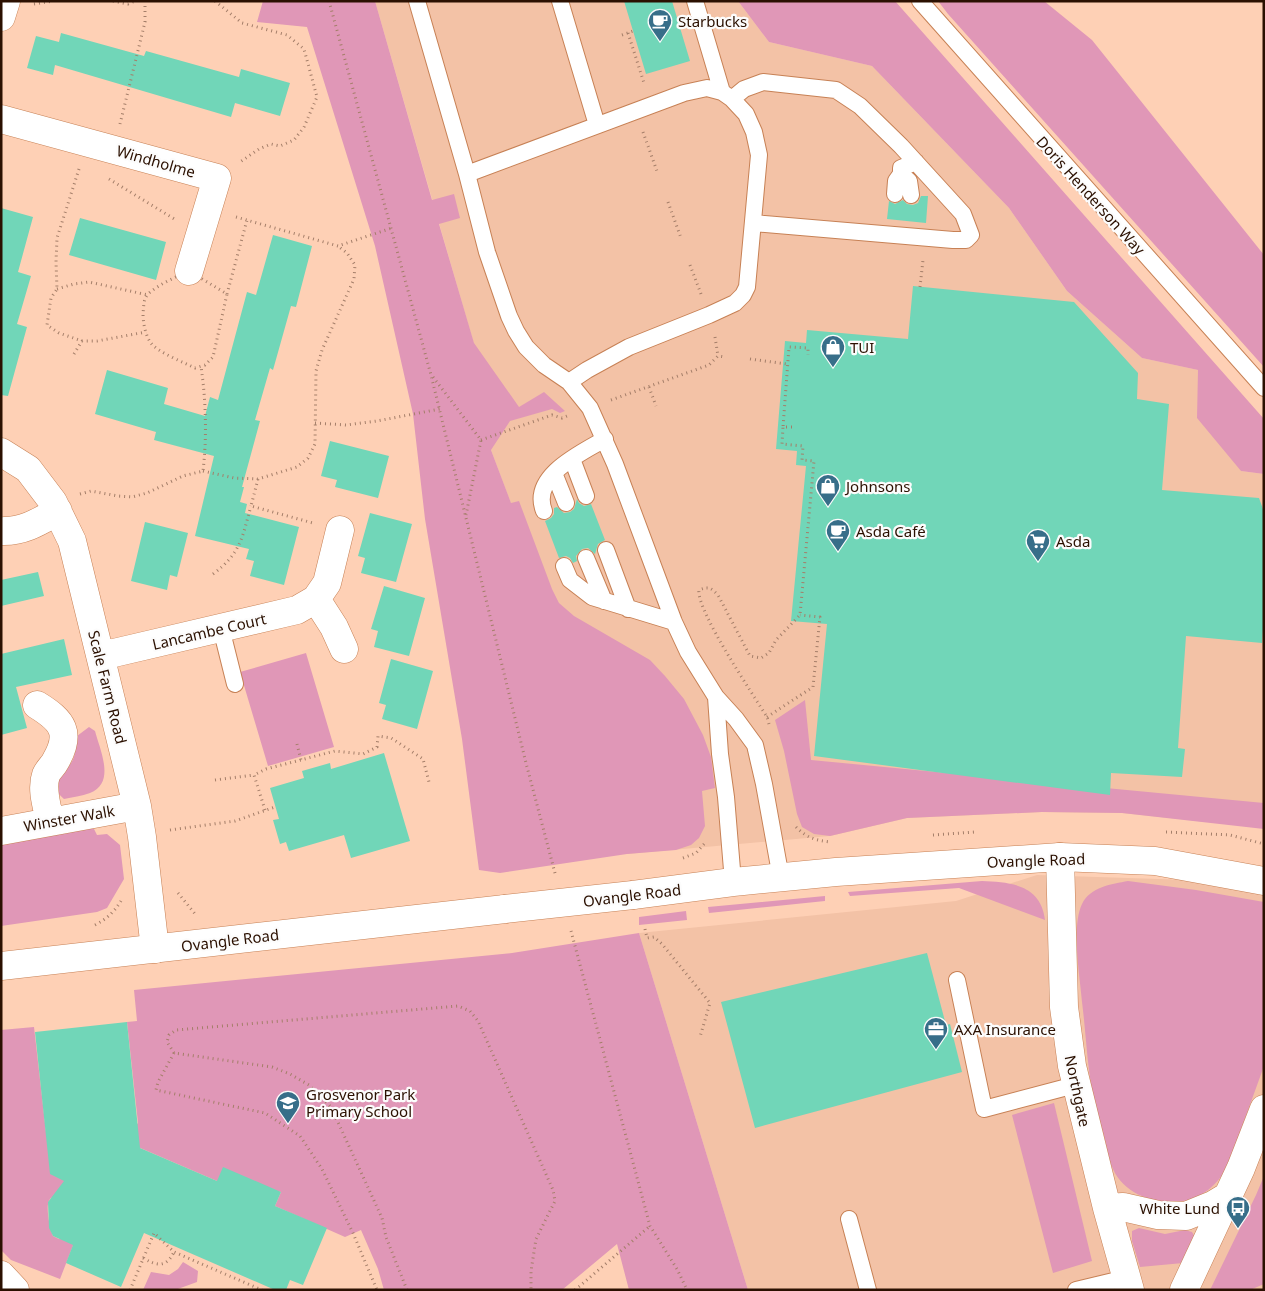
<svg xmlns="http://www.w3.org/2000/svg" width="1265" height="1291" font-family="'Noto Sans',sans-serif">
  <rect width="100%" height="100%" fill="#fed0b5"/>
  <path fill="#f3c2a6" d="M375 1H738L769 42 872 66 1009 208 1067 291 1142 358 1198 370 1241 471 1264 474V828L1122 813 1042 812 907 818 830 836 627 854 596 730 491 450 480 365Z
    M1037 875 1219 881 1264 890V1290H748L639 933 956 901Z"/>
  <path fill="#e097b7" d="M263 1H375L432 200 454 194 460 218 439 224 474 343 519 407 544 392 565 411 560 413 552 409 510 421 491 450 511 503 519 501 552 589 559 603 574 616 650 660 665 676 684 699 703 735 711 757 715 788 702 791 705 826 699 838 691 845 676 850 627 854 500 873 479 870 462 739 425 519 413 414 375 246 307 27 257 22Z
    M738 1H895L1264 419V474L1241 471 1197 418 1198 370 1142 358 1067 291 1009 208 872 66 769 42Z
    M938 1H1044L1092 40 1264 255V367L948 14Z
    M306 653 334 747 268 766 240 672Z
    M805 700 811 760 1264 803V829L1122 813 1042 812 907 818 830 836 814 834 802 827 797 814 784 751 775 720Z
    M89 727 95 731C100 750 116 783 90 793 82 796 72 797 64 799 45 783 63 776 71 763 76 756 76 745 77 736Z
    M93 827 97 835 107 834 120 845 124 879 107 908 97 912 1 926V845Z
    M982 881C1011 882 1041 885 1045 920L959 888 850 896 848 892Z
    M1128 881 1196 890 1264 902V1066L1227 1168C1215 1188 1197 1202 1173 1202 1149 1202 1123 1192 1113 1169 1108 1159 1107 1147 1104 1136 1100 1123 1096 1109 1093 1096 1087 1065 1086 1033 1082 1002 1080 976 1071 927 1082 904 1090 887 1112 884 1128 881Z
    M825 896V901L709 913 708 907Z
    M686 911 687 920 639 925V917Z
    M639 933 748 1290H629L617 1244 562 1290H384L378 1269 361 1230 345 1237 275 1206 281 1192 217 1181 124 1141 138 1123 127 1022 137 1021 134 990 512 953Z
    M34 1027 46 1132 76 1187C71 1190 55 1195 51 1198 44 1203 50 1229 53 1236L59 1239 81 1225 60 1279 11 1260 1 1250V1030Z
    M1054 1103 1092 1261 1053 1273 1012 1115Z
    M1264 1176V1284L1250 1290H1210L1256 1195Z
    M1139 1228 1165 1234 1185 1230 1192 1232 1195 1237 1183 1263 1140 1267 1132 1241V1231Z
    M183 1262 198 1271 197 1282 175 1290H143L151 1272 169 1275 178 1269Z"/>
  <path fill="#71d6b8" d="M624 1H672L690 61 646 74Z
    M61 33 144 56 146 51 239 77 241 69 290 83 280 116 235 103 231 117 55 65 53 75 27 68 36 36 59 42Z
    M921 196H928L926 223 887 219 889 201 895 204 903 200 907 204 913 205 918 203Z
    M1 208 33 217 18 272 31 276 17 324 27 327 8 396 1 395Z
    M80 218 166 242 156 280 69 255Z
    M273 235 312 246 296 307 291 306 273 370 270 368 255 420 260 421 242 487H244L240 502 247 504 245 513 299 527 284 585 250 576 254 561 246 559 249 549 195 536 214 456 154 440 156 432 95 414 107 370 168 388 164 404 205 416 210 397 218 400 247 292 256 295Z
    M913 286 1074 302 1138 373 1137 399 1169 404 1162 490 1259 498 1264 512V617L1262 643 1186 636 1178 748 1185 749 1182 777 1111 773 1110 795 814 756 827 624 791 621 806 466 796 465 797 451 776 449 785 341 806 343 807 330 908 339Z
    M330 441 389 456 378 498 335 487 337 480 321 476Z
    M577 499 579 503 584 506 591 504 605 540 598 544 595 554 588 548 582 549 576 556 577 561 573 563 570 558 566 556 559 558 545 521 551 518 554 514V508L557 507 564 513 570 512 574 509Z
    M370 513 412 524 396 582 361 573 365 558 358 556Z
    M145 522 188 533 177 577 170 575 167 590 131 581Z
    M38 572 44 596 1 606V580Z
    M384 586 425 598 409 656 374 647 378 631 371 629Z
    M64 639 72 675 16 687 27 728 1 735V654Z
    M391 659 433 671 417 729 382 719 386 705 379 703Z
    M384 753 410 841 351 858 344 835 289 851 286 842 280 844 273 820 279 819 270 788 304 778 302 771 330 763 331 769Z
    M927 953 946 1025 950 1024 962 1072 755 1128 721 1002Z
    M127 1022 140 1148 217 1181 223 1167 281 1192 275 1206 327 1228 303 1285 290 1280 286 1290H275L144 1233 121 1287 66 1263 73 1245 53 1236 49 1228 48 1202 64 1181 50 1174 35 1032Z"/>
  <g fill="none" stroke-linecap="round" stroke-linejoin="round">
    <g stroke="#c78155" stroke-width="18">
      <path id="lane" d="M417 1 467 174 487 252 509 316 516 331 526 347 544 365 569 382 590 408 615 464 674 622 688 652 716 697 736 719 755 745 764 784 781 878
        M560 1 597 125
        M695 1 722 92
        M920 1 1264 388
        M732 99 744 89 763 82 836 90 860 106 901 146 963 214 971 235 966 240H953L754 223
        M467 174 684 93 707 88 722 92 732 99 746 114 754 132 759 155 747 287 743 295 735 303 709 315 629 347 587 370 569 382
        M895 194 896 181 901 174
        M911 195 909 181 901 174V168L916 162
        M572 459 586 496
        M554 473 566 503
        M544 511C530 476 581 453 605 439
        M606 550 628 609
        M586 558 604 601
        M564 566 570 580 592 597 674 622
        M221 628 235 684
        M716 697 720 754 726 797 733 882
        M957 980 984 1109 1075 1085
        M849 1219 868 1290
        M1076 1290 1126 1278"/>
    </g>
    <g stroke="#c78155" stroke-width="29">
      <path id="street" d="M1 17 6 1
        M1 119 217 178 189 271
        M1 452 28 469 53 502 72 541 137 806 142 837 155 949
        M4 531C25 531 40 521 58 511
        M316 599 334 627 344 649
        M101 656 297 610 316 599 327 583 340 530
        M37 705C63 721 72 733 55 762 53 766 48 770 46 775 41 789 47 807 50 821
        M1 831 137 806
        M1060 857 1064 1007 1072 1066 1107 1208 1130 1290
        M1107 1208 1123 1207 1158 1215 1186 1216 1213 1205 1228 1196
        M1 1275 15 1290
        M1184 1290 1241 1168 1264 1109"/>
    </g>
    <g stroke="#c78155" stroke-width="29">
      <path id="secondary" d="M633 895 733 882 836 872 1060 857 1155 861 1264 881
        M1 966 505 909"/>
    </g>
    <path stroke="#a47e69" stroke-width="3" stroke-dasharray="1 4" stroke-linecap="butt" d="M113 1 128 4 135 1
      M215 1 242 23 287 35 304 49 317 97 304 127 294 140 280 146 271 144 259 149 240 162
      M329 1 431 375 526 763 556 877
      M34 4 53 1
      M628 33 644 83
      M622 35 633 31
      M120 124 145 22V1
      M643 132 658 174
      M79 169 57 238 56 262 57 289 51 298 47 325 59 333 82 341
      M109 179 176 220
      M668 202 681 238
      M236 217 338 246 392 228
      M690 265 701 294
      M189 271 227 294 213 357 205 365 195 368C185 363 157 352 151 343 145 335 143 322 143 313 144 306 143 300 148 294 159 284 176 277 189 271Z
      M920 287 923 260
      M57 289 74 284 89 282 148 295
      M227 294 247 220
      M715 337 718 356
      M74 354 82 341H97L146 332
      M750 359 787 364
      M433 377 481 440 466 515
      M649 387 656 406
      M611 400 709 365 718 356 725 357
      M315 423 346 425 377 421 440 409
      M792 427H783L789 347 808 348V355
      M481 440 552 415 562 418 567 416
      M203 471 234 478 258 479 297 467 308 458 315 444 316 371 322 350 354 279 355 265 347 253 338 246
      M258 479 251 506 313 523
      M80 494 91 491 118 496 132 497 147 493 183 476 203 471C207 437 206 401 201 366
      M213 574C241 553 242 538 251 506
      M767 717 813 687 820 617 800 615
      M769 724 767 717C754 696 696 610 699 590 709 586 711 588 718 595L750 656 761 658 769 653 776 640 800 615 814 461 802 460 803 446 782 444 783 427
      M297 744 301 760
      M215 780 254 775
      M265 810 254 775 266 769 335 751 363 754 377 747 378 736 391 738 423 759 429 782
      M796 827C807 838 815 840 830 842
      M170 830 235 821 275 807
      M1166 832 1230 835 1264 844
      M933 835 975 832
      M683 858 696 853 706 842
      M178 893 196 915
      M95 925C107 919 114 912 121 901
      M645 929 647 938 654 937 662 944 710 1003 700 1037
      M571 931 650 1226 677 1269 687 1290
      M174 1053 158 1082 156 1090 265 1113 300 1136 322 1169 353 1233 377 1290
      M143 1258C157 1266 166 1268 174 1252
      M130 1290 154 1233 174 1252 262 1290
      M407 1290 386 1237 382 1218 331 1107 309 1085 290 1074 272 1067 174 1053 167 1042 169 1035 176 1030 458 1006 470 1011 478 1021 553 1190 555 1201 536 1239 531 1271V1290
      M575 1290 650 1226"/>
    <use href="#lane" stroke="#fff" stroke-width="16"/>
    <use href="#street" stroke="#fff" stroke-width="28"/>
    <use href="#secondary" stroke="#fff" stroke-width="28"/>
    <g stroke="#c78155" stroke-width="29" stroke-linecap="butt">
      <path id="secondary-bridge" d="M505 909 633 895"/>
    </g>
    <use href="#secondary-bridge" stroke="#fff" stroke-width="28"/>
  </g>
  <defs>
    <g id="cafe-pin" transform="scale(1.25)"><path d="M0 17L-7.5 6A9.5 9.5 0 1 1 7.5 6Z" fill="#376e89" stroke="#fcfcfc"/><path d="M-5.5-4.5H6V0H3Q3 3.5 0 3.5H-2.5Q-5.5 3.5-5.5 0ZM3-3.2v2h1.7v-2ZM-6 4.5H4V6H-6Z" fill="#fff"/></g>
    <g id="shop-pin" transform="scale(1.25)"><path d="M0 17L-7.5 6A9.5 9.5 0 1 1 7.5 6Z" fill="#376e89" stroke="#fcfcfc"/><path d="M-5-2.5h2.3a2.7 3.5 0 0 1 5.4 0H5L5.5 6h-11ZM-1.5-2.5h3a1.5 2.3 0 0 0-3 0Z" fill="#fff"/></g>
    <g id="supermarket-pin" transform="scale(1.25)"><path d="M0 17L-7.5 6A9.5 9.5 0 1 1 7.5 6Z" fill="#376e89" stroke="#fcfcfc"/><path d="M-6-5.5h2.5l.6 2H6L4.5 2H-2.5L-4.4-4H-6ZM-1.5 3.2a1.3 1.3 0 1 0 .1 0ZM3 3.2a1.3 1.3 0 1 0 .1 0Z" fill="#fff"/></g>
    <g id="office-pin" transform="scale(1.25)"><path d="M0 17L-7.5 6A9.5 9.5 0 1 1 7.5 6Z" fill="#376e89" stroke="#fcfcfc"/><path d="M-6-3h4V-5.5h4V-3h4V5H-6ZM-1-4.5V-3h2v-1.5ZM-6 0V1H6V0Z" fill="#fff"/></g>
    <g id="school-pin" transform="scale(1.25)"><path d="M0 17L-7.5 6A9.5 9.5 0 1 1 7.5 6Z" fill="#376e89" stroke="#fcfcfc"/><path d="M0-5L7-2L0 1L-7-2ZM-4 1L0 2.5L4 1V4Q0 6-4 4Z" fill="#fff"/></g>
    <g id="bus-pin" transform="scale(1.25)"><path d="M0 17L-7.5 6A9.5 9.5 0 1 1 7.5 6Z" fill="#376e89" stroke="#fcfcfc"/><path d="M-5-6H5V4H4V6H2V4H-2V6H-4V4H-5ZM-3.5-4V0h7V-4ZM-3.5 1.2v1.5H-2V1.2ZM2 1.2v1.5H3.5V1.2Z" fill="#fff"/></g>
  </defs>
  <g fill-rule="evenodd">
    <use href="#cafe-pin" x="660" y="21"/>
    <use href="#shop-pin" x="833" y="347"/>
    <use href="#shop-pin" x="828" y="486"/>
    <use href="#cafe-pin" x="838" y="531"/>
    <use href="#supermarket-pin" x="1038" y="541"/>
    <use href="#office-pin" x="936" y="1029"/>
    <use href="#school-pin" x="288" y="1103"/>
    <use href="#bus-pin" x="1238" y="1208"/>
  </g>
  <g text-anchor="middle" dominant-baseline="central" stroke-width="4.5" stroke-linejoin="round" paint-order="stroke">
    <g font-size="15" fill="#2b1001" stroke="#fcfcfc" text-anchor="start">
      <text x="678" y="21">Starbucks</text>
      <text x="850" y="347">TUI</text>
      <text x="846" y="486">Johnsons</text>
      <text x="856" y="531">Asda Café</text>
      <text x="1056" y="541">Asda</text>
      <text x="954" y="1029">AXA Insurance</text>
      <text x="306" y="1094">Grosvenor Park<tspan x="306" dy="17">Primary School</tspan></text>
      <text x="1220" y="1208" text-anchor="end">White Lund</text>
    </g>
    <g font-size="15" fill="#2b1001" stroke="#fcfcfc">
      <text transform="translate(156 161) rotate(16)">Windholme</text>
      <text transform="translate(1091 195) rotate(48)">Doris Henderson Way</text>
      <text transform="translate(209 631) rotate(-13)">Lancambe Court</text>
      <text transform="translate(108 687) rotate(76)">Scale Farm Road</text>
      <text transform="translate(69 818) rotate(-10)">Winster Walk</text>
      <text transform="translate(1036 860) rotate(-2)">Ovangle Road</text>
      <text transform="translate(632 895) rotate(-7)">Ovangle Road</text>
      <text transform="translate(230 940) rotate(-7)">Ovangle Road</text>
      <text transform="translate(1078 1091) rotate(78)">Northgate</text>
    </g>
  </g>
  <rect width="1265" height="1291" fill="none" stroke="#2b1001" stroke-width="5"/>
</svg>
